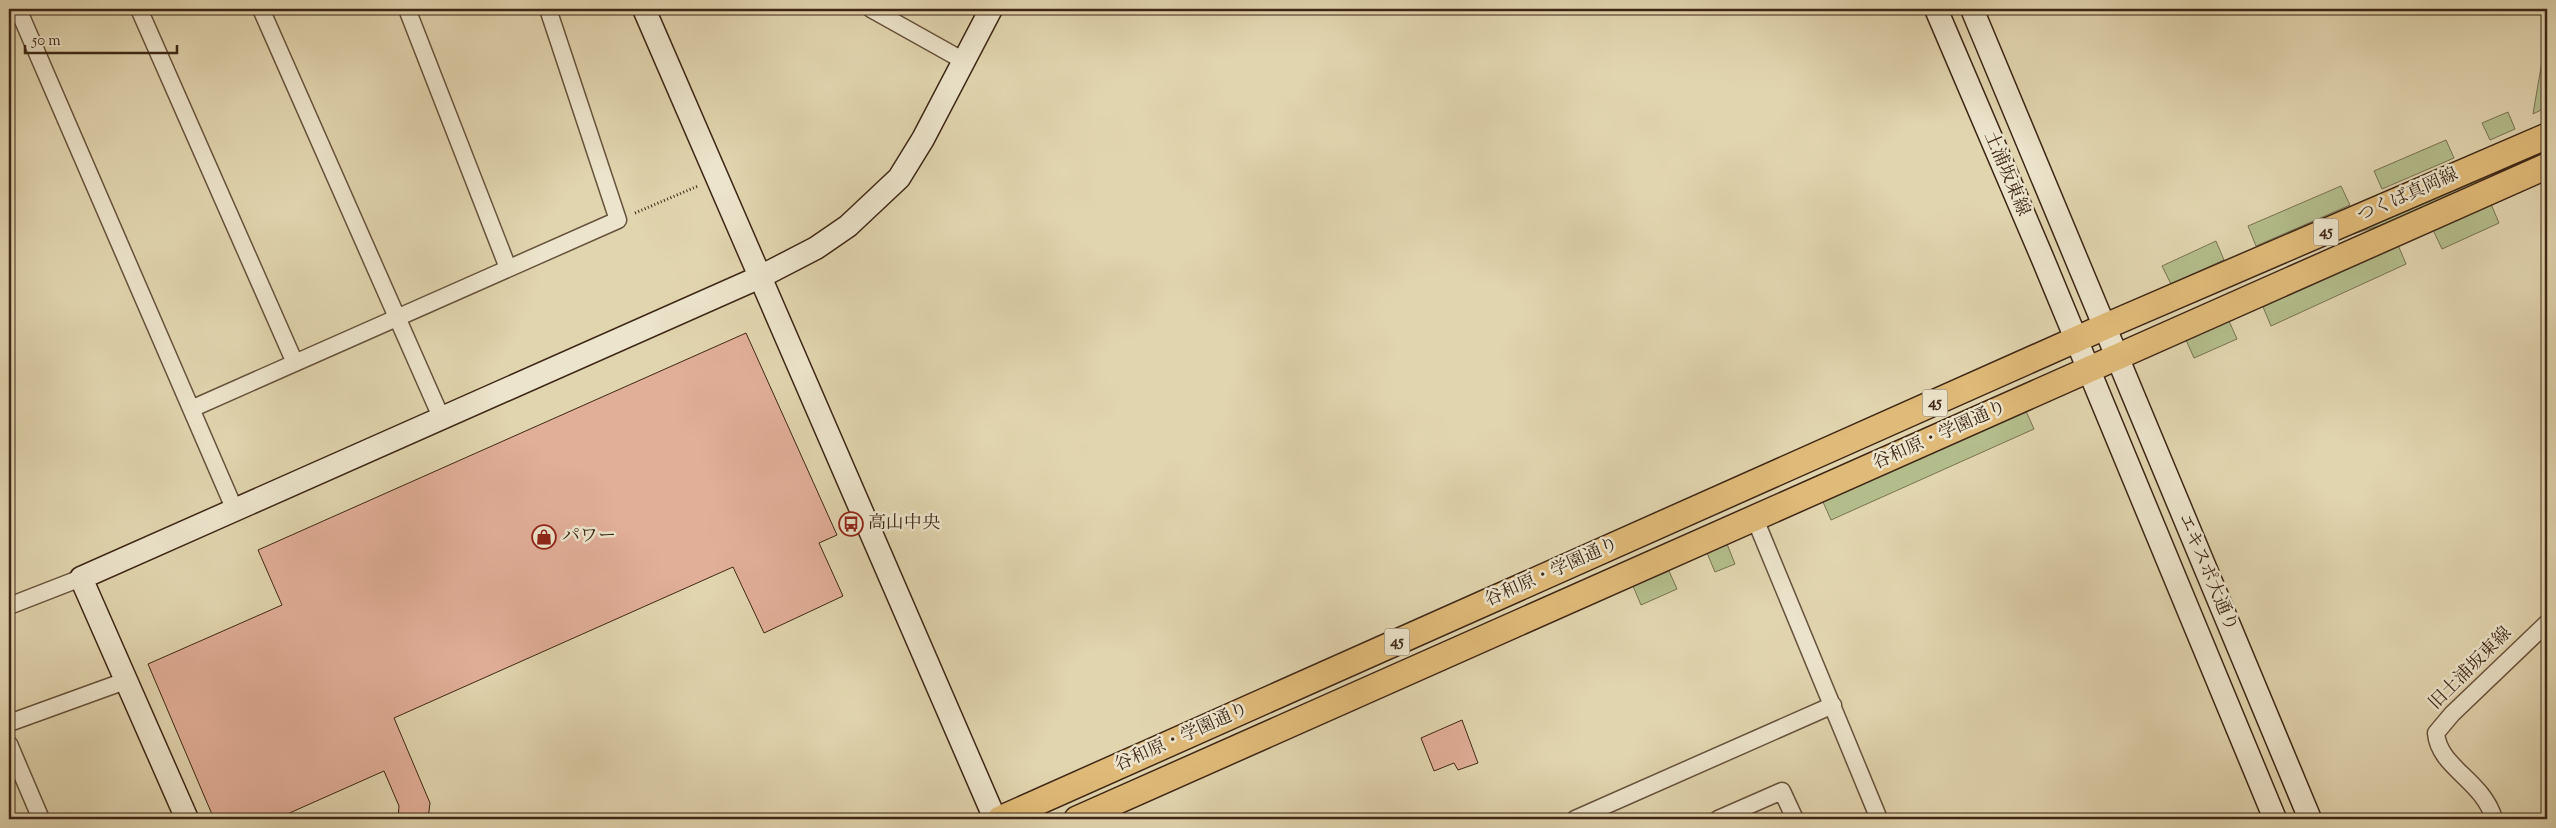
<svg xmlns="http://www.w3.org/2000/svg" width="2556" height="828" font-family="'Sorts Mill Goudy','Noto Serif JP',serif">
  <rect width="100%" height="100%" fill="#e1d5af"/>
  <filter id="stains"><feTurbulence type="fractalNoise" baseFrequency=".004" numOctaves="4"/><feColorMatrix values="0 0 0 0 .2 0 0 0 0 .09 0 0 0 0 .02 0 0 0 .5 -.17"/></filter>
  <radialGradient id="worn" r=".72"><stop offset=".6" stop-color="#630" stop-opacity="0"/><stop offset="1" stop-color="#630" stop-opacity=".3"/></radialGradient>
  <path fill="#b3bd8b" stroke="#787250" d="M2547 32V107L2533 114Z
    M2508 112 2515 129 2490 140 2482 123Z
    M2446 140 2454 158 2382 189 2374 171Z
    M2507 166 2508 169 2418 213 2341 238Z
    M2341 186 2350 205 2256 246 2248 226Z
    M2491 204 2499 223 2442 249 2433 230Z
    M2216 241 2224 260 2171 284 2162 266Z
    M2398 245 2406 264 2271 326 2263 307Z
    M2229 321 2237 339 2194 358 2186 340Z
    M2026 411 2034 429 1831 520 1823 502Z
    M1727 544 1735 564 1715 572 1707 553Z
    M1669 571 1677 589 1641 605 1633 586Z"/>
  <path fill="#e1ae98" stroke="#3e2716" d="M746 333 837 535 819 543 843 596 764 633 733 567 394 718 430 803 428 819H398L399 806 384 771 276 819H214L148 664 282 605 258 550Z
    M1462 720 1478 763 1458 770 1454 763 1434 771 1421 738Z"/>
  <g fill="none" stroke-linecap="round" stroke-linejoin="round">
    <g stroke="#67523c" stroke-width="19">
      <path id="street" d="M20 9H18L234 508
        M139 9 295 363
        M261 9 441 417
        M407 9 508 268
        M871 9 964 61
        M191 409 618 220 548 9
        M1755 519 1879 819
        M9 606 81 578
        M9 723 125 681
        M9 744 41 819
        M1575 819 1833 705
        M1718 819 1782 791 1795 819
        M2494 819C2483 780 2439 768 2436 733L2452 714 2547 623"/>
    </g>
    <g stroke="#3e2716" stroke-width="25">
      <path id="secondary" d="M644 9 995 819
        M1936 9 2042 257 2275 819
        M1972 9 2310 819
        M187 819 81 578 760 277 816 248 848 226 899 178 923 139 991 9"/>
    </g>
    <g stroke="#3e2716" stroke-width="28">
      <path id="primary" d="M1000 819 2104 327 2547 136
        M1077 819 2547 166"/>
    </g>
    <path stroke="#3e2716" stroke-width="3" stroke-dasharray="1 2.5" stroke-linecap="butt" d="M635 213 698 186"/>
    <use href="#street" stroke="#ece4cb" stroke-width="16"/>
    <use href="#secondary" stroke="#ece4cb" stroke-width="22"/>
    <use href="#primary" stroke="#e0ba78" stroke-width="25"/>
  </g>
  <defs>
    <g id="bus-ring" transform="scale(1.25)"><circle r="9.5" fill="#ece4cb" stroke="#8f2418" stroke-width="1.5"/><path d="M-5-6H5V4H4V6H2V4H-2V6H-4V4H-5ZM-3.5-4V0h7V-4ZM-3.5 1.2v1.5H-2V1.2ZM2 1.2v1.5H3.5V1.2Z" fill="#8f2418"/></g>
    <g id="shop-ring" transform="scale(1.25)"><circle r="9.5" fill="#ece4cb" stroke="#8f2418" stroke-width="1.5"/><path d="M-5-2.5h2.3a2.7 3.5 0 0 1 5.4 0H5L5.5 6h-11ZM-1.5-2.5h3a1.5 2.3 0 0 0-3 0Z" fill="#8f2418"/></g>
  </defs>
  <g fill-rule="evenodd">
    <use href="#bus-ring" x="851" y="524"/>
    <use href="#shop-ring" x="544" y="537"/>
  </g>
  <g text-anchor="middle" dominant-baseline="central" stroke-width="5" stroke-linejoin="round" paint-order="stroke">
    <g fill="#ece4cb" stroke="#72604c" stroke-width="1">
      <rect x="2313.5" y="218.5" width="25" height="27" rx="4"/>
      <rect x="1922.5" y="389.5" width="25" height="27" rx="4"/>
      <rect x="1384.5" y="628.5" width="25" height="27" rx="4"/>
    </g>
    <g font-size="16" font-weight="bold" fill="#3e2716">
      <text x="2326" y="232">45</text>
      <text x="1935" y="403">45</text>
      <text x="1397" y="642">45</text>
    </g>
    <g font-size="18" fill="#3e2716" stroke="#ece4cb">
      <text transform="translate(2006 174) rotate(67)">土浦坂東線</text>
      <text transform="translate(2408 196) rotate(-24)">つくば真岡線</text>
      <text transform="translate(1940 436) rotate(-24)">谷和原・学園通り</text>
      <text transform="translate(1552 573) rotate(-24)">谷和原・学園通り</text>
      <text transform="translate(2207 573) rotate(67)">エキスポ大通り</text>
      <text transform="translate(2471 669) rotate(-45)">旧土浦坂東線</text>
      <text transform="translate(1182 738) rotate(-24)">谷和原・学園通り</text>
    </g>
    <g font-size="18" fill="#3e2716" stroke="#ece4cb" text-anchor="start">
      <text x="868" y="524">高山中央</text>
      <text x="562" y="537">パワー</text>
    </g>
  </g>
  <rect width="2556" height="828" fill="none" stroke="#e1d5af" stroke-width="30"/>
  <rect x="10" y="10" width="2536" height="808" fill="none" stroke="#3e2716" stroke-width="2.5"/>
  <rect x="15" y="15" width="2526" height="798" fill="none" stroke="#3e2716"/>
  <path d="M25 45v8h152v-8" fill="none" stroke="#3e2716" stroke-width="2.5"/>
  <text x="32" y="45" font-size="15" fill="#3e2716" stroke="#ece4cb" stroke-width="4" paint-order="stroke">50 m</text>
  <rect width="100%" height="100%" filter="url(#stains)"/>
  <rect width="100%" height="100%" fill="url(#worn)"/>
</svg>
